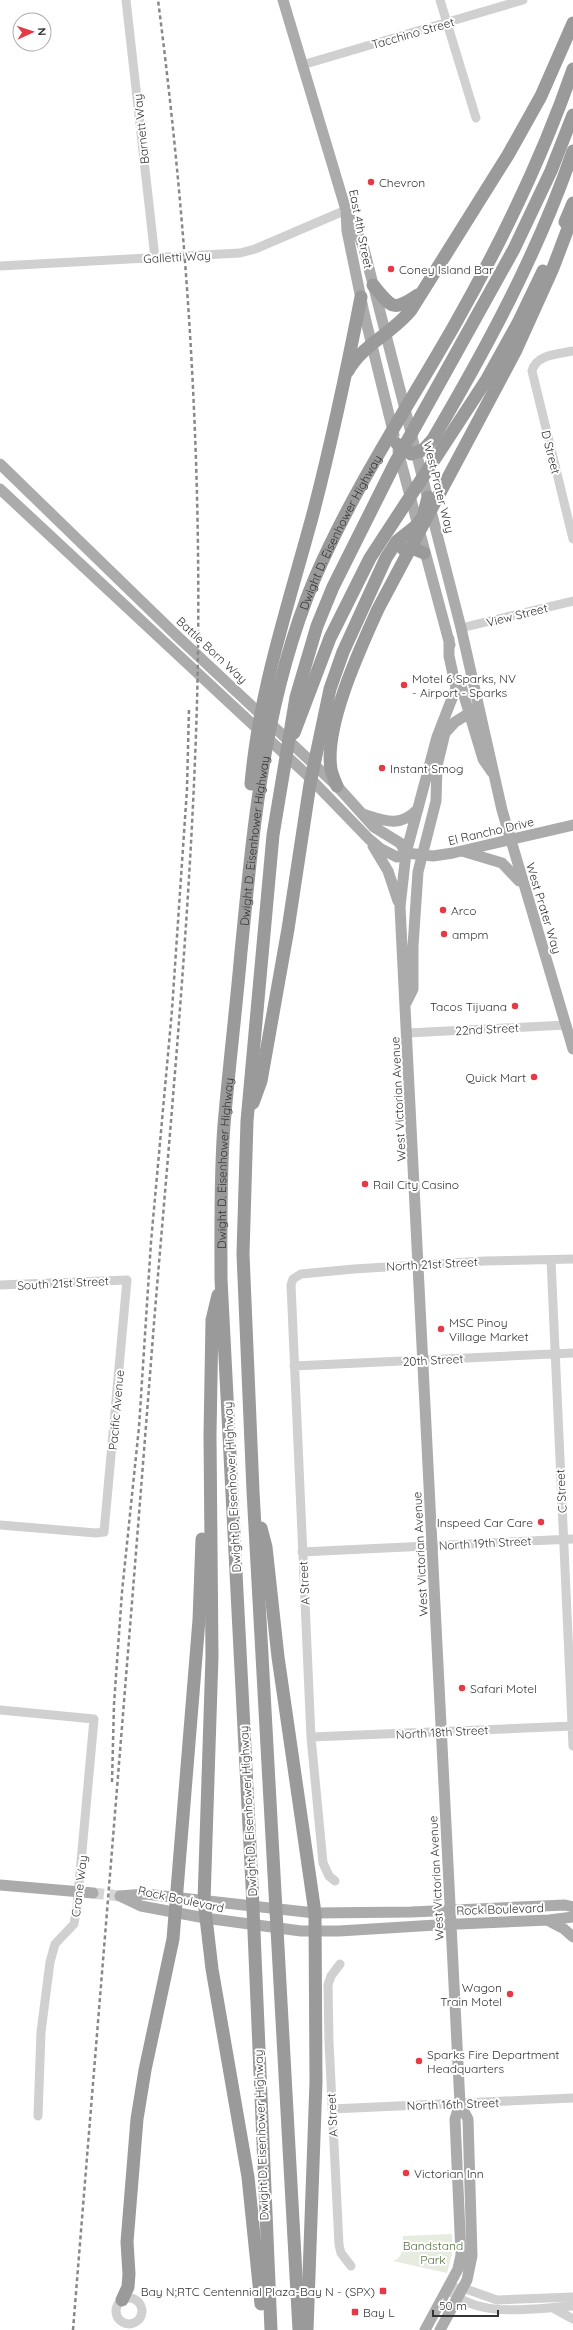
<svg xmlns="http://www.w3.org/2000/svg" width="573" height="2330" font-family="Quicksand,sans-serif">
  <rect width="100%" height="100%" fill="#fff"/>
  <path fill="#e6ecdf" d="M452 2234V2254L447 2273 393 2261C404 2257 403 2247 403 2236Z"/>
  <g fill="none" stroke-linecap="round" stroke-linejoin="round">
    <path stroke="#d6d6d6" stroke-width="11" stroke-dasharray="11 5.5" stroke-linecap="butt" d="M93 1893 120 1896"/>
    <path stroke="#d0d0d0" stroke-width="9" d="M126 0 155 258
      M440 0 476 118
      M302 65 523 0
      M0 266 240 253 255 249 346 210
      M573 351C559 354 536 354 532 371L573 539
      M461 628 573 601
      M408 1033 566 1025
      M551 1260 573 1746
      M0 1285 127 1280 104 1532 96 1533 0 1525
      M294 1366 573 1353
      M302 1552 573 1539
      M0 1710 94 1719 77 1906 74 1924 55 1944 50 1962 41 2032 38 2116
      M311 1737 573 1726
      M335 1881 329 1876 323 1863 311 1737 291 1285 293 1279 301 1274 354 1269 484 1261 573 1259
      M340 1964 331 1976 328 1985 329 2042 339 2245 341 2253 351 2266
      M332 2109 573 2098
      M457 2288H463L497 2300 573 2297
      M448 2289C479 2320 533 2308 573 2306
      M116 2311a13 13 0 1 1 26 0a13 13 0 1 1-26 0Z
      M553 2308 573 2319"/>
    <path stroke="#ababab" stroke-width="11" d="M283 0 346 210 347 231 364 313 394 435
      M346 210 356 229 364 249 461 628 502 810 573 1049
      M398 451 450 645
      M0 464 177 636 337 786 374 827 400 843 406 853
      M0 489 306 774 369 839 381 849 397 857 406 853 433 856 453 853 573 825
      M459 679 483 759 492 772
      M363 814C385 821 400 828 418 809
      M373 846 388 871 398 901
      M462 851 502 863 519 881
      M406 1003 413 989V946L418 872 436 801 437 766 445 733 455 722 468 714 469 708
      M0 1885 93 1893
      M120 1896 141 1906 205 1918 301 1931H339L436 1925 549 1920 573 1917
      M120 1896 145 1894 315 1913 411 1912 565 1905 573 1907
      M549 1921 564 1929 573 1937
      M425 2330 458 2269 461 2255 455 2119 460 2104 400 907 406 853 437 737 456 688 449 656V639
      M440 2330 467 2280 472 2256 468 2119 460 2104"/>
    <g stroke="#9a9a9a" stroke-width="13">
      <path d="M565 222 573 203"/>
      <path d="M373 285C392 308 393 312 418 295"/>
      <path d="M348 371C362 345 393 333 411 310L508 155 541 96 573 23"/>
      <path d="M397 444 411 454 423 450 433 439C487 347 538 253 573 151"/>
      <path d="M403 549 412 548 424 553"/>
      <path d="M294 733 330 638 370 558 487 379 518 323 543 271"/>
      <path d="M251 784C259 690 290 600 314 510 332 440 347 369 361 297"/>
      <path d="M337 786C335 781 332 775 331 769 324 726 360 649 378 609L515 352 553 268 573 215"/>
      <path d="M253 1103 261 1081 288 929 310 784 330 689 343 652 386 558 397 541 417 525 423 517 428 497"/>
      <path d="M218 1295 212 1320 210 1435 212 1656 204 1901 212 1969 248 2177 261 2304"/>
      <path d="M261 1528 266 1547 278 1657 315 1913 316 2082 307 2330"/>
      <path d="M122 2300 128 2287 129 2274 127 2242 137 2119 145 2070 173 1939 199 1620 202 1539"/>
      <path id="s1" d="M271 2330 252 1885 221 1279C221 1228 220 1176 224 1125 229 1067 236 1009 241 952 254 822 264 701 314 580 352 491 406 410 454 326 501 243 542 159 573 69"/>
      <path d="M299 2330 253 1491 243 1254 247 1121 273 835 296 697 317 626 333 587 395 463 514 249 551 171 573 115"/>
    </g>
    <path stroke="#888" stroke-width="2.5" stroke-dasharray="4 3" stroke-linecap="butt" d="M112 1782 114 1704 122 1592 139 1427 151 1242 172 1010 187 789 189 708
      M73 2330C100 1995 128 1659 154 1323 171 1117 191 910 197 703 203 468 188 233 158 0"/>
  </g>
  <g fill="#e63946" stroke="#fff" stroke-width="1.5">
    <circle cx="371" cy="182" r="4"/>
    <circle cx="391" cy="269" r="4"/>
    <circle cx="404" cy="685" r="4"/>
    <circle cx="382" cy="768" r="4"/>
    <circle cx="443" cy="910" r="4"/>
    <circle cx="444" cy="934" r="4"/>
    <circle cx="515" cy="1006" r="4"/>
    <circle cx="534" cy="1077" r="4"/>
    <circle cx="365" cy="1184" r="4"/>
    <circle cx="441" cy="1329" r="4"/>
    <circle cx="541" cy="1522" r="4"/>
    <circle cx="462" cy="1688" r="4"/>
    <circle cx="510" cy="1994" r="4"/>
    <circle cx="419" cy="2061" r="4"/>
    <circle cx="406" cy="2173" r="4"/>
    <rect x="379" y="2287" width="8" height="8" rx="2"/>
    <rect x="351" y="2308" width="8" height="8" rx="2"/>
  </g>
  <g text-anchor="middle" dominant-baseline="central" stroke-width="4" stroke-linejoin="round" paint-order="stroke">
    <g font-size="12" fill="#333" stroke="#fff">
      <text transform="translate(413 33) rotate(-16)">Tacchino Street</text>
      <text transform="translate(141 129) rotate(-96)">Barnett Way</text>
      <text transform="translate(361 229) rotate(79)">East 4th Street</text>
      <text transform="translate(177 257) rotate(-3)">Galletti Way</text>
      <text transform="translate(551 452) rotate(76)">D Street</text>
      <text transform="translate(439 487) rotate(76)">West Prater Way</text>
      <text stroke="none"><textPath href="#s1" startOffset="1815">Dwight D. Eisenhower Highway</textPath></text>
      <text transform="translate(517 615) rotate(-14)">View Street</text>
      <text transform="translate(212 650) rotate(43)">Battle Born Way</text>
      <text transform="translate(491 831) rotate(-13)">El Rancho Drive</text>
      <text stroke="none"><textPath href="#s1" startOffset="1492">Dwight D. Eisenhower Highway</textPath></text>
      <text transform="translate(544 908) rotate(73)">West Prater Way</text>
      <text transform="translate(487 1029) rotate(-3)">22nd Street</text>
      <text transform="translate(398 1099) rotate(-93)">West Victorian Avenue</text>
      <text stroke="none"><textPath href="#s1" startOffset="1168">Dwight D. Eisenhower Highway</textPath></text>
      <text transform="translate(432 1264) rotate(-3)">North 21st Street</text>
      <text transform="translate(63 1283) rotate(-3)">South 21st Street</text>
      <text transform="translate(433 1360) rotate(-3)">20th Street</text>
      <text transform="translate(116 1410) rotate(-85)">Pacific Avenue</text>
      <text transform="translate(232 1487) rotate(-93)">Dwight D. Eisenhower Highway</text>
      <text transform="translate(561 1491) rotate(-93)">C Street</text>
      <text transform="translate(485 1543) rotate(-3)">North 19th Street</text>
      <text transform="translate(420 1554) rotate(-93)">West Victorian Avenue</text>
      <text transform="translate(304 1583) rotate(-93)">A Street</text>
      <text transform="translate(442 1732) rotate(-3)">North 18th Street</text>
      <text transform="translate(248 1811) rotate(-93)">Dwight D. Eisenhower Highway</text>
      <text transform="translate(436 1878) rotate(-93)">West Victorian Avenue</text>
      <text transform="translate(79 1886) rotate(-83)">Crane Way</text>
      <text transform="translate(181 1899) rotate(12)">Rock Boulevard</text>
      <text transform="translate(500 1909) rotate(-2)">Rock Boulevard</text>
      <text transform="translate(453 2104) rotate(-2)">North 16th Street</text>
      <text transform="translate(332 2115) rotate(-93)">A Street</text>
      <text transform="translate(261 2135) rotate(-92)">Dwight D. Eisenhower Highway</text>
    </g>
    <g font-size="12" fill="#333" stroke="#fff" text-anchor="start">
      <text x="379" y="182">Chevron</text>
      <text x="399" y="269">Coney Island Bar</text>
      <text x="412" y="678">Motel 6 Sparks, NV<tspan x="412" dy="14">- Airport - Sparks</tspan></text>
      <text x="390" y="768">Instant Smog</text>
      <text x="451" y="910">Arco</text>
      <text x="452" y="934">ampm</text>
      <text x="507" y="1006" text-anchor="end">Tacos Tijuana</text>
      <text x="526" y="1077" text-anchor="end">Quick Mart</text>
      <text x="373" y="1184">Rail City Casino</text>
      <text x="449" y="1322">MSC Pinoy<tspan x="449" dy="14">Village Market</tspan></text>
      <text x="533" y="1522" text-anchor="end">Inspeed Car Care</text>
      <text x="470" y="1688">Safari Motel</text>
      <text x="502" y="1987" text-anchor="end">Wagon<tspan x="502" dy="14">Train Motel</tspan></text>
      <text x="427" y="2054">Sparks Fire Department<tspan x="427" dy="14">Headquarters</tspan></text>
      <text x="414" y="2173">Victorian Inn</text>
      <text x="375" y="2291" text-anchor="end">Bay N;RTC Centennial Plaza-Bay N - (SPX)</text>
      <text x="363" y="2312">Bay L</text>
    </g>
    <g font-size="12" fill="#56703f" stroke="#fff">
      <text x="433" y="2245">Bandstand<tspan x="433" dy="14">Park</tspan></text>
    </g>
  </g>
  <g transform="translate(32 32) rotate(87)"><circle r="19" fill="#ffffff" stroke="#adadad"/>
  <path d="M0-3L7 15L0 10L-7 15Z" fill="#e63946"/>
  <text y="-6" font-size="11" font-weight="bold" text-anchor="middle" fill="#333333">N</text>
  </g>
  <path d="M433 2310v6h65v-6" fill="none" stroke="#333333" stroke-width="2"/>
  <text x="439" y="2310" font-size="12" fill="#333333" stroke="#ffffff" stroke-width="3" paint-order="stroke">50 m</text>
</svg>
